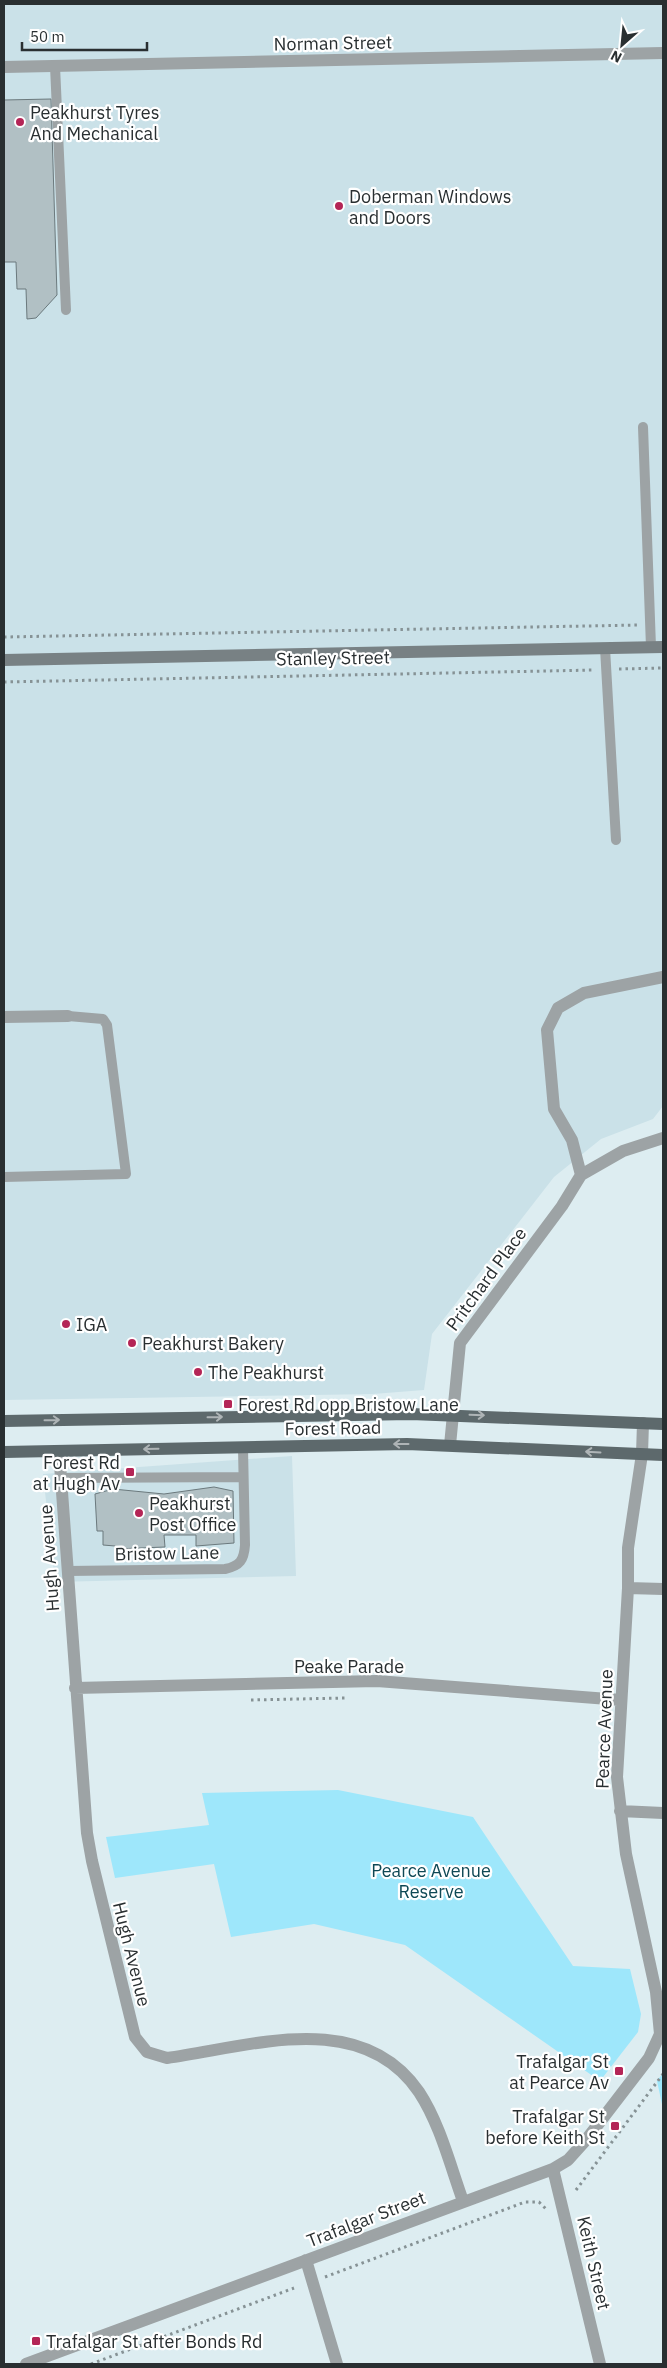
<svg xmlns="http://www.w3.org/2000/svg" width="667" height="2368" font-family="'IBM Plex Sans',sans-serif">
  <rect width="100%" height="100%" fill="#ddedf1"/>
  <path fill="#cae1e8" d="M4 4H663V1106L653 1119 601 1139 554 1177 432 1334 424 1390 373 1394 4 1400Z
    M292 1456 296 1576 55 1582 43 1474Z"/>
  <path fill="#9ee7fb" d="M338 1790 473 1817 573 1966 630 1969 641 2014 638 2032 600 2081 405 1945 314 1924 231 1937 214 1864 115 1878 106 1837 209 1825 202 1793Z
    M663 2073V2109L657 2081Z"/>
  <path fill="#b1c0c4" stroke="#6b797d" d="M51 99 57 295 36 318 27 319 26 289H17L16 262H4V100Z
    M214 1487 233 1491 234 1543 196 1546V1535H164L165 1547 115 1549V1546L103 1545V1531H97L95 1494 113 1489 164 1494Z"/>
  <g fill="none" stroke-linecap="round" stroke-linejoin="round">
    <path stroke="#869295" stroke-width="3" stroke-dasharray="2.5 4" stroke-linecap="butt" d="M4 637 638 625
      M619 669 663 668
      M4 682 595 670
      M251 1700 345 1698
      M576 2190 663 2074
      M325 2277 525 2202H539L547 2210
      M91 2364 294 2288"/>
    <path stroke="#9da3a5" stroke-width="10" d="M55 66 66 310
      M643 427 651 647
      M605 648 616 840
      M4 1177 126 1174 107 1025 103 1019 68 1016
      M61 1478 243 1477
      M68 1571 225 1569C240 1566 244 1560 245 1545L243 1448"/>
    <path stroke="#9da3a5" stroke-width="12" d="M4 67 663 53
      M4 1017 68 1016
      M581 1175 572 1140 554 1109 547 1030 558 1008 584 993 663 977
      M450 1445 460 1343 562 1206 581 1175 623 1151 663 1138
      M59 1451 87 1833 92 1861 135 2037 147 2052 167 2058C249 2047 361 2007 419 2092 440 2124 450 2165 463 2201
      M628 1588 663 1589
      M75 1688 377 1681 621 1700
      M620 1811 663 1813
      M553 2169 600 2364
      M306 2260 337 2364
      M26 2364 553 2169 568 2160 586 2140 649 2058 660 2034 656 1992 626 1854 617 1777 628 1588V1548L642 1454 643 1423"/>
    <path stroke="#788184" stroke-width="12" d="M4 660 663 647"/>
    <path stroke="#5d696c" stroke-width="12" d="M4 1421 411 1414 663 1424
      M4 1452 407 1444 663 1455"/>
  </g>
  <defs><path id="oneway-shaft" d="M-6 0H5M1.5-3L5.5 0L1.5 3" fill="none" stroke-width="1.6" stroke-linecap="round" stroke-linejoin="round" transform="scale(1.25)"/></defs>
  <g stroke="#aeb4b6">
    <use href="#oneway-shaft" transform="translate(477 1415) rotate(2)"/>
    <use href="#oneway-shaft" transform="translate(215 1417) rotate(-1)"/>
    <use href="#oneway-shaft" transform="translate(52 1420) rotate(-1)"/>
    <use href="#oneway-shaft" transform="translate(401 1444) rotate(-180)"/>
    <use href="#oneway-shaft" transform="translate(151 1449) rotate(179)"/>
    <use href="#oneway-shaft" transform="translate(593 1452) rotate(-177)"/>
  </g>
  <g fill="#b42556" stroke="#fff" stroke-width="2">
    <circle cx="20" cy="122" r="5"/>
    <circle cx="339" cy="206" r="5"/>
    <circle cx="66" cy="1324" r="5"/>
    <circle cx="132" cy="1343" r="5"/>
    <circle cx="198" cy="1372" r="5"/>
    <rect x="223" y="1399" width="10" height="10" rx="2.5"/>
    <rect x="125" y="1467" width="10" height="10" rx="2.5"/>
    <circle cx="139" cy="1513" r="5"/>
    <rect x="614" y="2066" width="10" height="10" rx="2.5"/>
    <rect x="610" y="2121" width="10" height="10" rx="2.5"/>
    <rect x="31" y="2336" width="10" height="10" rx="2.5"/>
  </g>
  <g text-anchor="middle" dominant-baseline="central" stroke-width="4.5" stroke-linejoin="round" paint-order="stroke">
    <g font-size="18" fill="#292f31" stroke="#fff">
      <text transform="translate(333 43) rotate(-1)">Norman Street</text>
      <text transform="translate(333 658) rotate(-1)">Stanley Street</text>
      <text transform="translate(486 1279) rotate(-54)">Pritchard Place</text>
      <text transform="translate(333 1428) rotate(-1)">Forest Road</text>
      <text transform="translate(167 1553) rotate(-1)">Bristow Lane</text>
      <text transform="translate(49 1558) rotate(-94)">Hugh Avenue</text>
      <text x="349" y="1666">Peake Parade</text>
      <text transform="translate(604 1729) rotate(-88)">Pearce Avenue</text>
      <text transform="translate(132 1954) rotate(76)">Hugh Avenue</text>
      <text transform="translate(366 2219) rotate(-21)">Trafalgar Street</text>
      <text transform="translate(594 2263) rotate(77)">Keith Street</text>
    </g>
    <g font-size="18" fill="#292f31" stroke="#fff" text-anchor="start">
      <text x="30" y="112">Peakhurst Tyres<tspan x="30" dy="21">And Mechanical</tspan></text>
      <text x="349" y="196">Doberman Windows<tspan x="349" dy="21">and Doors</tspan></text>
      <text x="76" y="1324">IGA</text>
      <text x="142" y="1343">Peakhurst Bakery</text>
      <text x="208" y="1372">The Peakhurst</text>
      <text x="238" y="1404">Forest Rd opp Bristow Lane</text>
      <text x="120" y="1462" text-anchor="end">Forest Rd<tspan x="120" dy="21">at Hugh Av</tspan></text>
      <text x="149" y="1503">Peakhurst<tspan x="149" dy="21">Post Office</tspan></text>
      <text x="609" y="2061" text-anchor="end">Trafalgar St<tspan x="609" dy="21">at Pearce Av</tspan></text>
      <text x="605" y="2116" text-anchor="end">Trafalgar St<tspan x="605" dy="21">before Keith St</tspan></text>
      <text x="46" y="2341">Trafalgar St after Bonds Rd</text>
    </g>
    <g font-size="18" fill="#0e4855" stroke="#fff">
      <text x="431" y="1870">Pearce Avenue<tspan x="431" dy="21">Reserve</tspan></text>
    </g>
  </g>
  <rect width="667" height="2368" fill="none" stroke="#292f31" stroke-width="10"/>
  <g transform="translate(622 45) rotate(207)" stroke="#ffffff" stroke-width="4" paint-order="stroke">
  <path d="M0-4L9 19L0 12L-9 19Z" fill="#292f31"/>
  <text y="-8" font-size="14" font-weight="bold" text-anchor="middle" fill="#292f31">N</text>
  </g>
  <path d="M22 42v8h125v-8" fill="none" stroke="#292f31" stroke-width="2.5"/>
  <text x="30" y="42" font-size="15" fill="#292f31" stroke="#ffffff" stroke-width="4" paint-order="stroke">50 m</text>
</svg>
